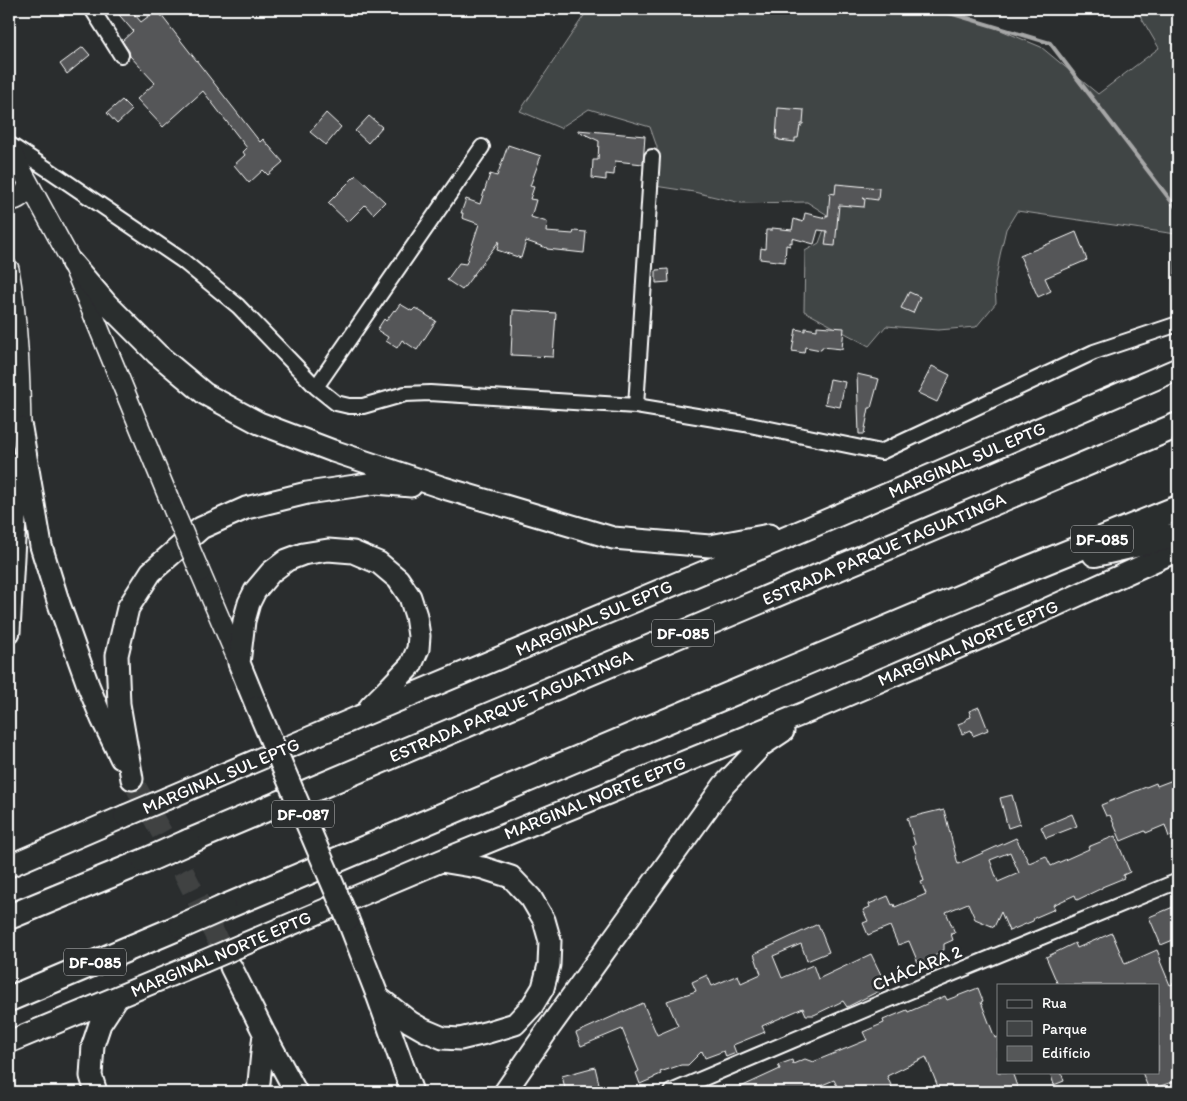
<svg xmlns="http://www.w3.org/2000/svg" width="1187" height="1101" font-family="Itim,sans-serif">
  <rect width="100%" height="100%" fill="#2a2d2e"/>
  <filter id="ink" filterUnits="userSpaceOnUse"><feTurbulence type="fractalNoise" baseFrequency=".02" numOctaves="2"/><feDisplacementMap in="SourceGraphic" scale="10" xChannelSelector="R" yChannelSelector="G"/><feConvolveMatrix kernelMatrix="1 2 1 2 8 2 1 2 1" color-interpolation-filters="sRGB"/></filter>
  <g filter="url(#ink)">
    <path fill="#414445" stroke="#a0a2a2" d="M587 9H951L1041 47 1098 94 1159 48 1136 9H1178V295L1174 298 1176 234 1017 211 1006 229 1000 255 995 284 996 303 976 327 938 330 886 326 869 346 804 311 805 251 819 243 829 216 807 202 741 203 694 192 655 186 657 147 650 127 589 109 560 128 520 111 587 11Z"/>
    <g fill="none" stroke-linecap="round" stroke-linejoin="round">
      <path stroke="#a6a7a7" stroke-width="4" d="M936 9 1050 43 1178 210"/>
    </g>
    <path fill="#555758" stroke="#fff" fill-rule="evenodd" d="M114 9H130L141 22 157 10 260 142 263 139 283 162 268 175 263 170 249 183 234 165 245 155 243 152 247 148 203 91 163 127 137 99 155 83 130 56 129 51 122 41 133 31Z
      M83 47 90 55 67 74 60 64Z
      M122 100 132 110 117 124 107 113Z
      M778 108 804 110 803 124H801V127L800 126 798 138H795V142L779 140V139H776Z
      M326 113 341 127 326 145 310 132Z
      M369 116 382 127 368 143 355 131Z
      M578 130 645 136 643 164 615 161 614 175 606 174V180L592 178 593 160H598L599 141 578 131Z
      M508 145 541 156 530 186 534 187 530 199 536 200 531 217 547 222 546 232 573 234 574 231 586 232 584 253 547 249V248L526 241 521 258 497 250 499 241 462 290 447 280 459 263 466 264 479 224 462 218 463 213H461L466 199 480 204 490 174 497 176Z
      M356 175 385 202 373 214 365 205 348 222 328 203Z
      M836 184 879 188 878 200 863 198 865 199 864 207 839 205 835 246 825 245 827 231 818 230 814 244 792 238V243L790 242V246L786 245 785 262 760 259 761 248 765 249 766 230H772V228L792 230 794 219 803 222 805 213 826 218V215L828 216 830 193 835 194Z
      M1076 232 1087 260 1045 278 1051 291 1038 297 1020 256Z
      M668 269 669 282 656 283V270Z
      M909 292 920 297 913 313 901 308Z
      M400 304 412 311 415 308 436 321 417 350 402 340 397 348 386 341 388 337 377 330 384 319 386 321 394 310 395 311Z
      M513 310 556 313 553 357 511 355Z
      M817 326 844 328 842 349 822 347 821 350 805 347 804 353 792 351 796 329 805 331V328L817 330Z
      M932 366 950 375 937 402 918 393Z
      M857 374 879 379 871 408H869L864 434H859Z
      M830 379 845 382 840 407 825 404Z
      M979 707 988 730 973 736 971 730 962 734 958 724 966 721V719L971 717 969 711Z
      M1178 778V832L1169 837 1165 825 1146 833 1145 831 1121 841 1110 815 1106 816 1101 805 1156 783 1157 786Z
      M1012 795 1020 824 1008 828 1000 798Z
      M940 810V811L944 810 958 864 1016 838 1029 863 1046 856 1051 866 1089 849 1088 847 1115 836 1130 872 1123 875 1124 878 1102 887V888L1077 900 1075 895 1053 905 1055 909 1034 918 1033 921 1009 931 1001 912 994 927 975 919 968 903 946 912 955 933 951 934 953 940 944 944V950L937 953 935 958 919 965 909 941 898 945 890 926 868 935 863 923 868 921 863 910 870 907 869 904 888 896 892 905 894 904 895 907 926 894 921 882 924 881 913 845 915 844 907 818ZM1010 852 1019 873 998 882 990 860Z
      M1072 814 1077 826 1046 838 1041 827Z
      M1178 905V938L1161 945 1149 917Z
      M818 924 829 952 807 961 801 944 773 956 782 978 813 965 818 979 871 954 887 987 847 1007 843 1001 814 1015H806L803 1008 762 1026 765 1032 733 1045 736 1053 726 1057 724 1051 705 1058 702 1051 688 1065H681L660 1072 661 1074 654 1077V1078L640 1084 636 1073 639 1071 622 1029 581 1046 576 1033 643 1003 657 1035 678 1026 667 1001 696 991 692 982 707 975 712 986 738 975 741 983 761 974 754 954Z
      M1112 933 1125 964 1157 950 1161 960 1160 961 1170 985 1178 982V1080L1149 1090 1142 1072H1158V985H1058L1046 957 1075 943 1077 948Z
      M978 988 983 1001 981 1002 995 1038 998 1037V1072H1012L1019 1092H940L926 1057 887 1076 894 1092H840L834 1080 813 1089 812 1092H730L780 1069 778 1065 792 1060 793 1064 805 1059 813 1062 867 1040 863 1032 884 1023 883 1020 907 1010 908 1012 945 996 947 1000Z
      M595 1067 601 1092H566L562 1076Z
      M1050 1072H1061L1064 1081 1054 1085Z"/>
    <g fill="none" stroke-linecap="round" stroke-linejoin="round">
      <path stroke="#3f4243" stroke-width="21" stroke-dasharray="21 11" stroke-linecap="butt" d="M136 787 182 869 231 967"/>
      <g stroke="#fff" stroke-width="18">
        <path id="minor" d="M92 9 121 55
          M9 144 52 172 183 261 238 306 316 387 482 147
          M316 387 336 403 349 406H363L405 394 430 393 636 406 745 424 881 452 1094 352 1178 324
          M636 406 652 157
          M671 1092 876 1005 1178 881"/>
      </g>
      <g stroke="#fff" stroke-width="22">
        <path id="secondary" d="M9 147 72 263 174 511
          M9 201C20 200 25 194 28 184
          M9 269C18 322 20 374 21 428
          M200 572 239 663"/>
      </g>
      <g stroke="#fff" stroke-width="25">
        <path id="primary" d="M72 263 107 304 157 354 205 394 259 423 333 451 444 488 613 538 710 546 769 535
          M21 428 41 546 59 604 88 685 102 719 121 758
          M9 632 18 463
          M257 707 239 663 244 621 249 603 255 591 271 572 287 560 303 554 328 550 353 552 379 563 398 579 410 597 416 616 419 636 418 649 411 665 390 687 370 707
          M132 779 119 704 117 655 128 608 151 572 201 528 246 508 307 493 376 483 411 486
          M168 798 361 716 811 527 1178 369
          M9 866 125 816
          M348 920 378 997 412 1092
          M242 945 441 861 812 710 1043 611 1178 550
          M231 967 264 1033 296 1092
          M378 997 410 1022 424 1030 443 1038 460 1039 485 1033 515 1024 532 1006 543 988 549 965 550 941 544 920 531 898 511 877 483 868 441 861
          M9 1042 202 962
          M96 1092 91 1076 93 1045 100 1024 117 998
          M258 1092 264 1033
          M505 1092 549 1028 724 785 762 745 783 731"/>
      </g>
      <g stroke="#fff" stroke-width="28">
        <path id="motorway" d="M1095 554 1178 535
          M188 842 1178 425
          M223 908 1025 570 1178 508
          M9 917 145 861
          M9 999 182 926"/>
      </g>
      <use href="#minor" stroke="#2a2d2e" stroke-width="14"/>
      <use href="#secondary" stroke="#2a2d2e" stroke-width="19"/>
      <use href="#primary" stroke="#2a2d2e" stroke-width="21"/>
      <use href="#motorway" stroke="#2a2d2e" stroke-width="24"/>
      <g stroke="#fff" stroke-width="22" stroke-linecap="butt">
        <path id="secondary-bridge" d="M174 511 200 572"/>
      </g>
      <g stroke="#fff" stroke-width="25" stroke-linecap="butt">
        <path id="primary-bridge" d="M257 707 348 920
          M125 816 168 798
          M202 962 242 945"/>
      </g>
      <g stroke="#fff" stroke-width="28" stroke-linecap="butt">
        <path id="motorway-bridge" d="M145 861 188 842
          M182 926 223 908"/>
      </g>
      <use href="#secondary-bridge" stroke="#2a2d2e" stroke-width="19"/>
      <use href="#primary-bridge" stroke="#2a2d2e" stroke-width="21"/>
      <use href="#motorway-bridge" stroke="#2a2d2e" stroke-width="24"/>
    </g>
  </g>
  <g text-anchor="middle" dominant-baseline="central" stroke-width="5" stroke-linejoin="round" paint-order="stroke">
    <g fill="#2a2d2e" stroke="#bfc0c0" stroke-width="1">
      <rect x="1071" y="525.5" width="62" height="27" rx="4"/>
      <rect x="652" y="619.5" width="62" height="27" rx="4"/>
      <rect x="272" y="800.5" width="62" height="27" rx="4"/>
      <rect x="64" y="948.5" width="62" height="27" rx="4"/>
    </g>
    <g font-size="16" font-weight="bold" fill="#fff">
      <text x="1102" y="539">DF-085</text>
      <text x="683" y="633">DF-085</text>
      <text x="303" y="814">DF-087</text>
      <text x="95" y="962">DF-085</text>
    </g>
    <g font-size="18" fill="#fff" stroke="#2a2d2e">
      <text transform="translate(967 460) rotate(-23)">MARGINAL SUL EPTG</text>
      <text transform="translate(884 549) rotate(-23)">ESTRADA PARQUE TAGUATINGA</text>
      <text transform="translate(594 618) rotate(-23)">MARGINAL SUL EPTG</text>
      <text transform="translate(968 643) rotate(-23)">MARGINAL NORTE EPTG</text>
      <text transform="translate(511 706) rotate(-23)">ESTRADA PARQUE TAGUATINGA</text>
      <text transform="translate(221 776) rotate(-23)">MARGINAL SUL EPTG</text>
      <text transform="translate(595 798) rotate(-22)">MARGINAL NORTE EPTG</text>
      <text transform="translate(221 954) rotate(-23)">MARGINAL NORTE EPTG</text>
      <text transform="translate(917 968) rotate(-22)">CHÁCARA 2</text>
    </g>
  </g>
  <rect width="1187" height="1101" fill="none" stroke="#2a2d2e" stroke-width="30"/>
  <rect x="15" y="15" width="1157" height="1071" fill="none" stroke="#fff" stroke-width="2" filter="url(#ink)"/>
  <rect x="997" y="984" width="162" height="90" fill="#2a2d2e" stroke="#7f8182"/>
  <rect x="1007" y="1000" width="25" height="8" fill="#2a2d2e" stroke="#7f8182"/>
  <text x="1042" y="1008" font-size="15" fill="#ffffff">Rua</text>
  <rect x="1007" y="1021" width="25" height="15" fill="#414445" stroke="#7f8182"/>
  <text x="1042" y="1034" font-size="15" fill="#ffffff">Parque</text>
  <rect x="1007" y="1046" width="25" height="15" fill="#555758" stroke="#7f8182"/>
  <text x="1042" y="1058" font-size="15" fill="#ffffff">Edifício</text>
</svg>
